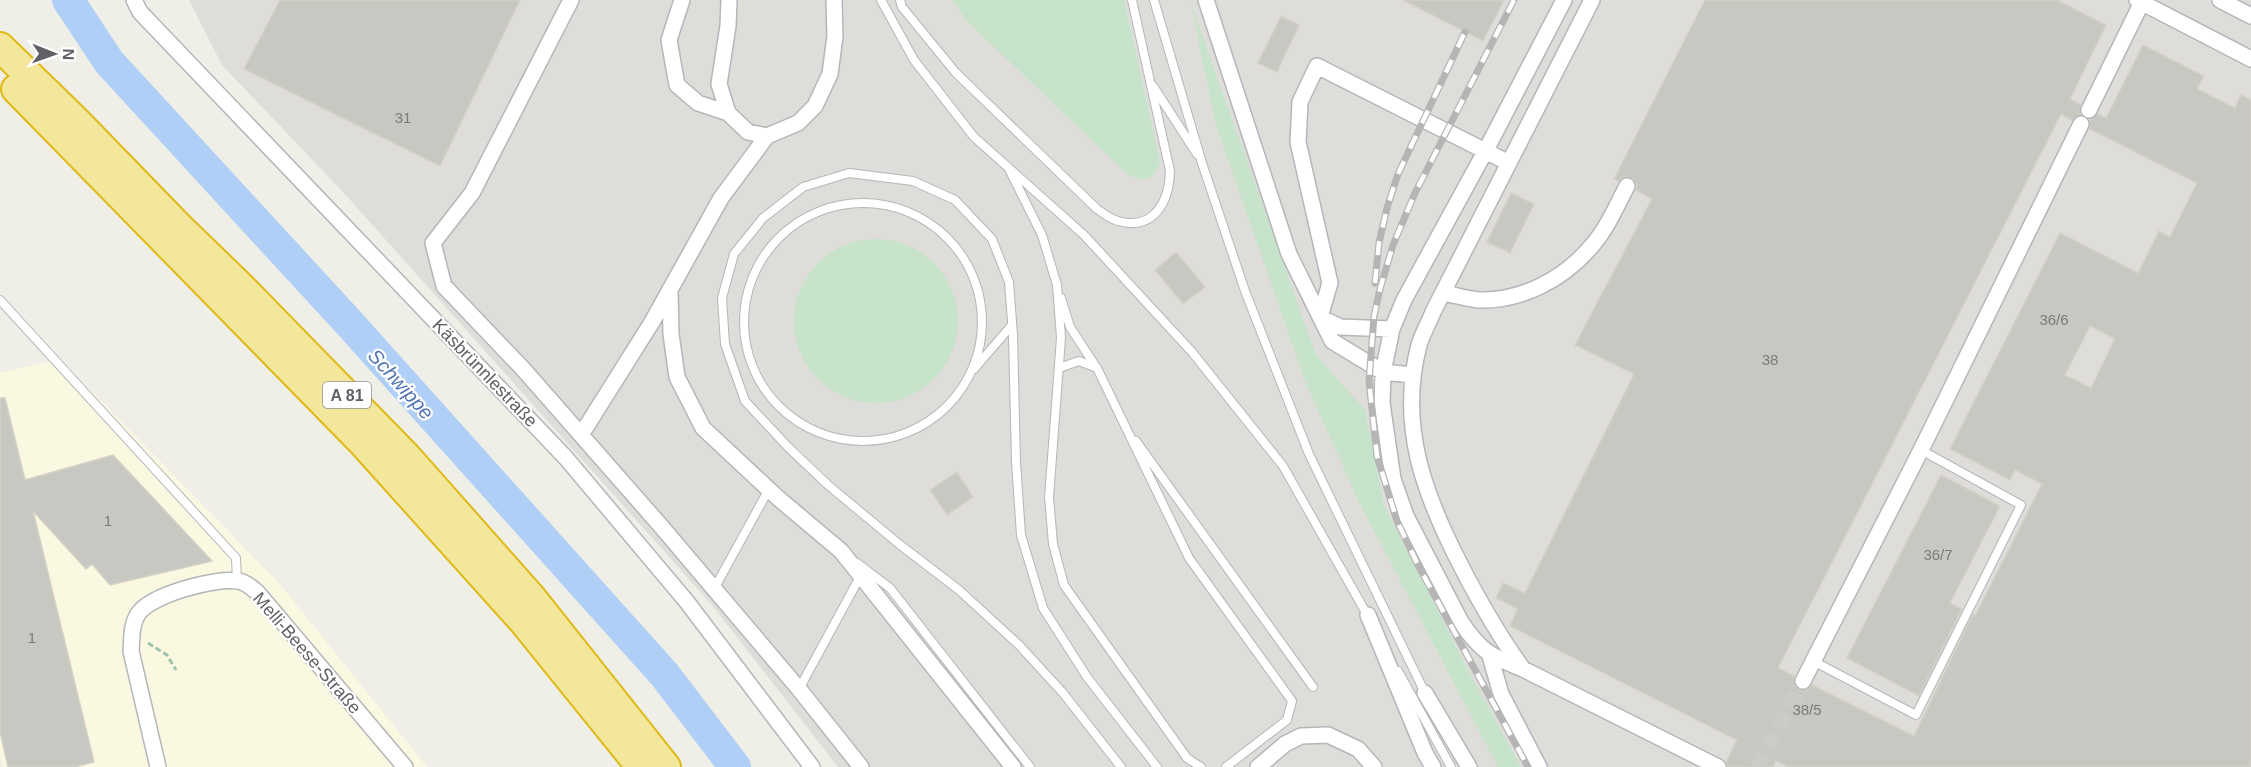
<svg xmlns="http://www.w3.org/2000/svg" width="2251" height="767" font-family="Helvetica,sans-serif">
  <rect width="100%" height="100%" fill="#efeee7"/>
  <path fill="#fbf8e1" d="M60 359 279 583 427 767H3L0 757V373Z"/>
  <path fill="#deddd9" d="M189 0H2251V767H838L712 605 343 192 222 65Z"/>
  <path fill="#c7e4ca" d="M953 0H1124L1160 162C1154 181 1143 183 1127 174L967 21Z
    M1191 4 1316 355 1365 410 1384 505 1468 670 1521 767H1498L1359 502 1305 381 1215 122Z
    M794 321a82 82 0 1 1 164 0a82 82 0 1 1-164 0Z"/>
  <g fill="none" stroke-linecap="round" stroke-linejoin="round">
    <path stroke="#b0cff7" stroke-width="32" d="M68 0 109 62 350 324 664 674 735 767"/>
  </g>
  <path fill="#c8c8c2" stroke="#d4d1c6" stroke-width="1.5" fill-rule="evenodd" d="M280 0H520L440 166 244 69Z
    M1403 0H1504L1483 41Z
    M1705 0H2057L2106 25 2070 99 2081 105 2080 114 2072 120 2061 114 1778 668 1794 676 1795 686 1799 690 1808 689 1812 685 1914 736 1973 614 1975 616 2042 484 2015 470 2010 480 1950 449 2060 233 2138 273 2159 231 2170 237 2197 183 2090 129V120L2098 114 2106 118 2143 45 2204 76 2197 89 2235 108 2241 95 2251 100V767H1788L1776 761 1773 767H1728L1726 762 1737 740 1510 626 1518 609 1496 598 1503 583 1525 593 1634 374 1575 345 1652 199 1636 190 1637 185 1632 178 1626 176 1618 181 1614 179ZM2090 326 2115 339 2091 388 2065 375Z
    M1281 16 1299 25 1277 72 1258 63Z
    M1511 193 1534 204 1510 253 1487 242Z
    M1176 252 1205 287 1183 304 1155 270Z
    M0 398H5L25 480 113 455 212 561 110 585 92 564 86 569 33 511 94 762 75 767H8L0 732Z
    M957 472 973 497 947 515 930 490Z
    M1941 475 2000 506 1950 603 1962 609 1919 696 1847 658Z"/>
  <g fill="none" stroke-linecap="round" stroke-linejoin="round">
    <path stroke="#cbcbc7" stroke-width="15" stroke-dasharray="15 8" stroke-linecap="butt" d="M1757 767 1803 681"/>
    <g stroke="#b4b6ba" stroke-width="10">
      <path id="service" d="M881 0 914 60 974 137 1084 235 1192 352 1283 466 1369 618
        M900 0 902 7 956 73 1097 209C1103 213 1110 219 1118 221 1154 231 1169 202 1170 171L1132 0
        M1154 0 1202 163 1245 291 1309 454 1426 695
        M1153 86 1197 154
        M1010 171 1042 235 1057 285 1061 338 1049 497 1053 544 1064 585 1187 758 1201 767
        M744 322a119 119 0 1 1 238 0a119 119 0 1 1-238 0Z
        M1061 298 1070 327 1096 367
        M0 300 236 558 237 581
        M1059 368 1079 361 1097 368 1189 558 1292 701 1287 720 1226 767
        M974 369 1012 325
        M1136 441 1313 687
        M857 563 890 588 1030 767
        M714 589 769 489
        M1813 661 1916 715 2021 505 1921 450
        M1398 671 1451 767
        M799 689 861 575
        M1121 767 1063 693 1019 645 959 590 899 544 828 485 788 447 745 401 725 344 722 298 734 254 763 218 803 187 849 173 913 181 955 200 992 239 1009 282 1013 335 1016 462 1021 535 1043 608 1087 677 1157 767"/>
    </g>
    <g stroke="#b4b6ba" stroke-width="18">
      <path id="minor" d="M134 0 140 12 566 458 687 602 812 767
        M571 0 472 193 433 243 444 286 524 370 660 525 799 689 861 767
        M682 0 669 40 677 85 698 103 728 113
        M729 0 728 26 719 84 728 113 748 132 767 136 798 123 815 106 830 74 835 36 834 0
        M1206 0 1289 254 1332 341 1383 372 1413 375
        M1564 0 1486 150 1404 300 1392 329 1383 372 1382 403 1393 479 1406 516 1461 622C1481 652 1491 656 1523 669L1718 767
        M2137 0 2251 59
        M2220 0 2251 16
        M2089 110 2142 2
        M670 289 671 334 677 377 703 428 778 498 841 551 1013 767
        M1443 293C1455 295 1467 299 1479 300 1521 301 1562 280 1589 249 1606 231 1616 207 1627 186
        M1392 329 1340 327 1320 317 1330 283 1298 142 1300 102 1317 66 1509 163
        M581 435 652 322 721 198 767 136
        M1368 615 1425 753 1433 767
        M1490 656 1501 694 1539 767
        M1523 669C1499 636 1479 601 1460 564 1424 494 1398 425 1419 345 1422 334 1429 323 1433 312L1592 0
        M1803 681 1921 450 2081 124
        M1425 693 1469 767
        M158 767 131 651C132 638 131 625 138 614 150 595 216 577 238 581 246 582 251 587 258 593L405 767
        M1258 767 1285 744 1301 736 1328 735 1358 749 1374 767"/>
    </g>
    <g stroke="#e0b916" stroke-width="32">
      <path id="motorway" d="M0 47 74 119 178 226 242 288 407 457 531 597 666 767
        M16 89 362 442 523 621 641 767"/>
    </g>
    <path stroke="#a0c5af" stroke-width="3" stroke-dasharray="6 3" stroke-linecap="butt" d="M148 643 167 655 176 670"/>
    <use href="#service" stroke="#fff" stroke-width="8"/>
    <use href="#minor" stroke="#fff" stroke-width="15"/>
    <use href="#motorway" stroke="#f3e79b" stroke-width="28"/>
    <g stroke="#b5b5b6" stroke-width="7">
      <path id="rail" d="M1514 0 1415 193 1393 245 1380 289 1374 316 1369 381 1377 456 1397 521 1419 567 1528 767
        M1375 283 1379 243 1387 208 1398 174 1465 32"/>
    </g>
    <use href="#rail" stroke="#fff" stroke-width="4.5" stroke-dasharray="14" stroke-linecap="butt"/>
  </g>
  <g text-anchor="middle" dominant-baseline="central" stroke-width="4.5" stroke-linejoin="round" paint-order="stroke">
    <g font-size="15" fill="#797b7d">
      <text x="403" y="117">31</text>
      <text x="2054" y="319">36/6</text>
      <text x="1770" y="359">38</text>
      <text x="108" y="520">1</text>
      <text x="1938" y="554">36/7</text>
      <text x="32" y="637">1</text>
      <text x="1807" y="709">38/5</text>
    </g>
    <rect fill="#fff" stroke="#8f9094" stroke-width="1.5" x="323" y="382" width="48" height="26" rx="4.5"/>
    <g font-size="16" font-weight="bold" fill="#5f6166">
      <text x="347" y="395">A 81</text>
    </g>
    <g font-size="18" fill="#5f6166" stroke="#fff">
      <text transform="translate(485 373) rotate(46)">Käsbrünnlestraße</text>
      <text transform="translate(307 653) rotate(49)">Melli-Beese-Straße</text>
    </g>
    <g font-size="20" font-style="italic" fill="#5174b1" stroke="#fff">
      <text transform="translate(401 384) rotate(48)">Schwippe</text>
    </g>
  </g>
  <g transform="translate(54 54) rotate(91)" stroke="#ffffff" stroke-width="4.5" paint-order="stroke">
  <path d="M0-4.5L10 22L0 15L-10 22Z" fill="#5f6166"/>
  <text y="-9" font-size="16" font-weight="bold" text-anchor="middle" fill="#5f6166">N</text>
  </g>
</svg>
